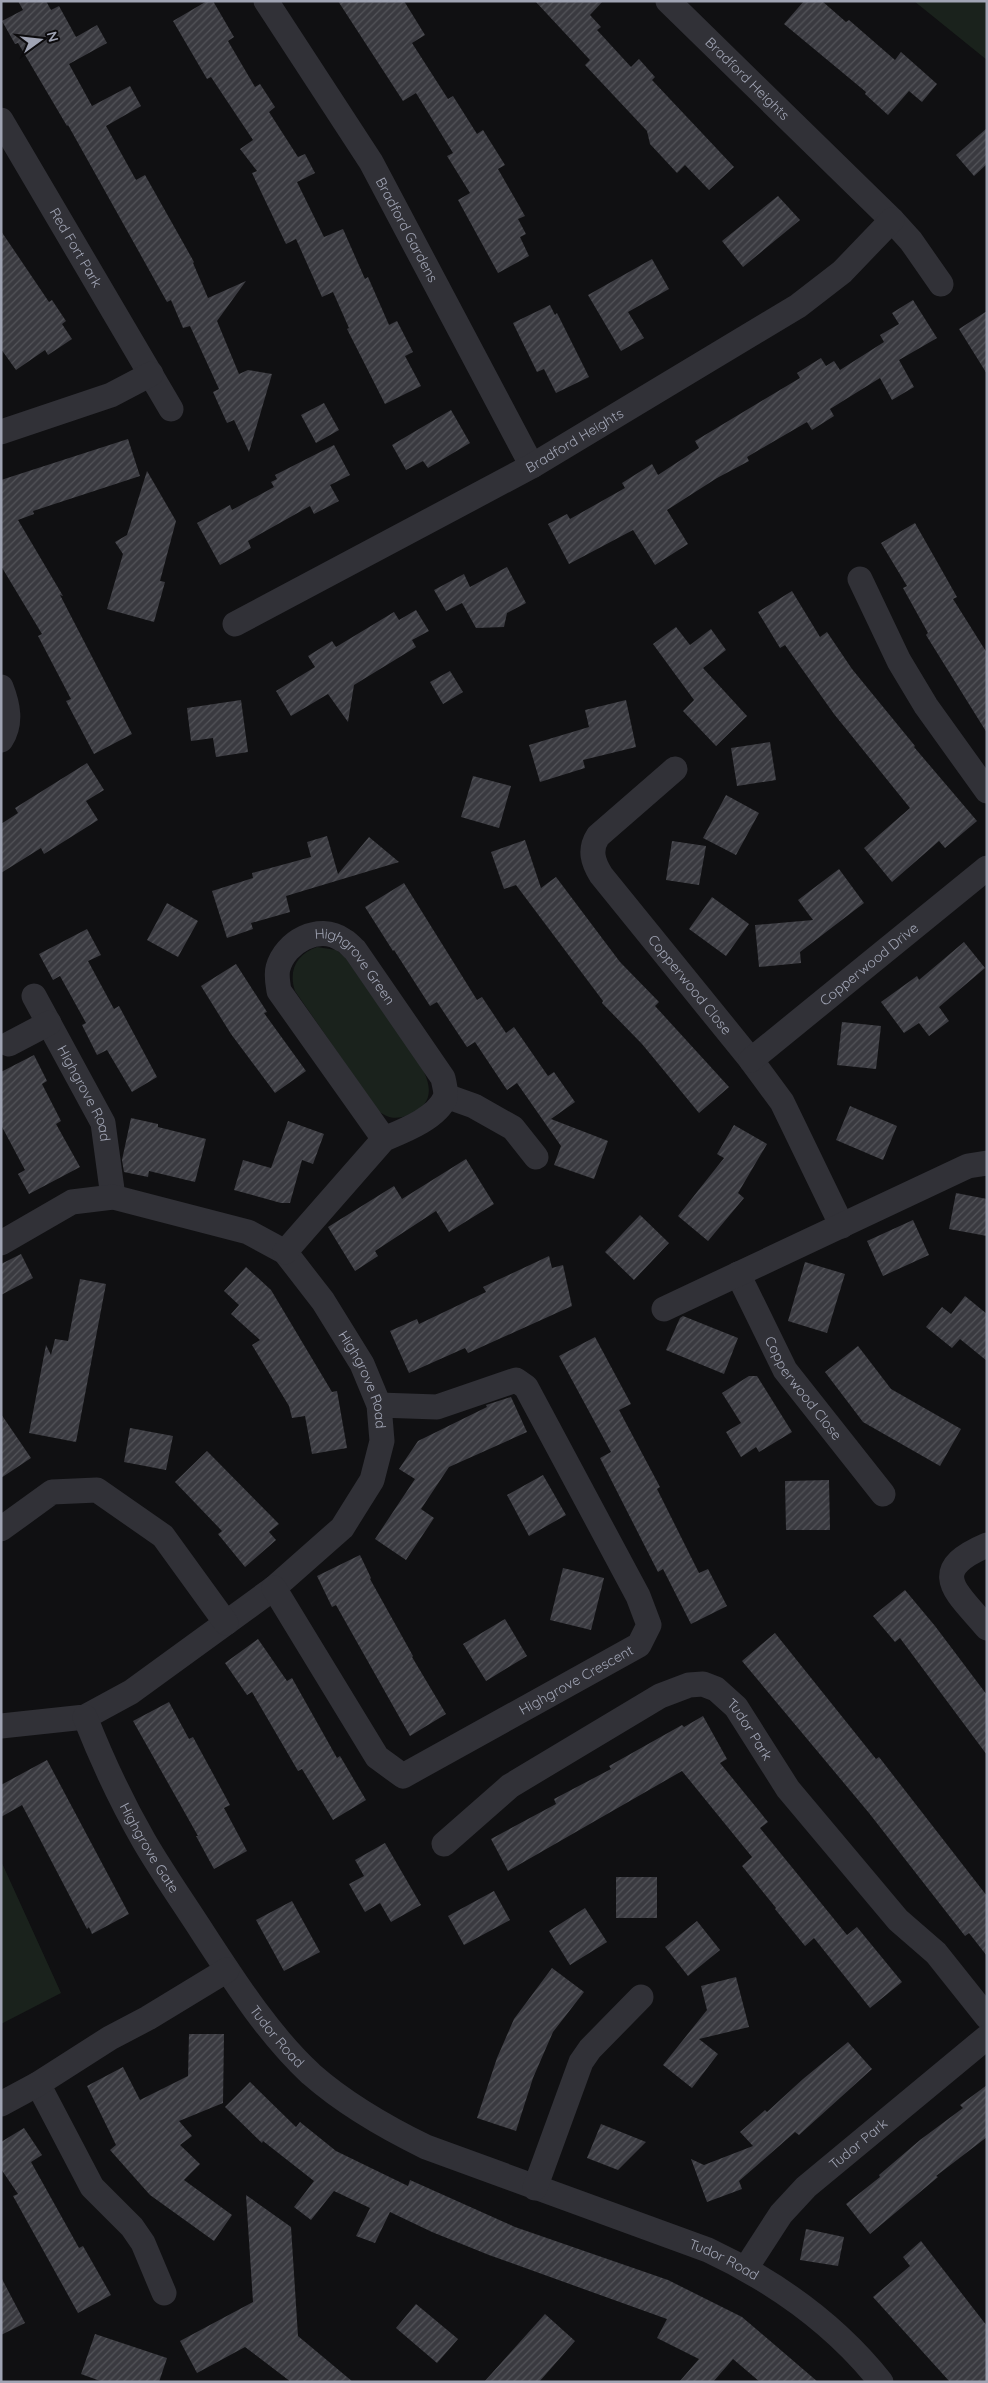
<svg xmlns="http://www.w3.org/2000/svg" width="988" height="2383" font-family="Quicksand,sans-serif">
  <defs>
    <pattern id="building-hatch" width="6" height="6" patternUnits="userSpaceOnUse" patternTransform="scale(1.25)"><rect width="6" height="6" fill="#3a3a40"/><path d="M-1 1l2-2M0 6l6-6M5 7l2-2" fill="none" stroke="#535459"/></pattern>
  </defs>
  <rect width="100%" height="100%" fill="#101012"/>
  <path fill="#1a221c" d="M914 1H987V60Z
    M317 947 336 950 345 957 421 1066C432 1086 434 1104 410 1114 397 1120 390 1119 378 1111L295 991C288 970 297 954 317 947Z
    M1 1861 61 1993 1 2024Z"/>
  <path fill="url(#building-hatch)" d="M18 1H46L51 10 59 6 76 37 97 25 107 43 69 64 92 106 130 86 141 106 106 126 136 180 145 175 194 262 193 263 208 298 246 281 217 321 239 374 248 370 272 374 249 452 234 420 227 423 213 392 219 389 190 326 183 328 171 300 167 302 68 125 67 126 18 43 15 44 2 21 23 10Z
    M207 1H213L234 37 228 41 255 87 260 84 275 107 269 112 298 157 305 154 315 173 297 182 324 237 343 229 365 279 368 277 389 325 397 321 413 352 405 356 421 386 385 404 347 329 349 328 333 292 322 297 296 239 286 244 252 173 257 171 240 149 253 140 211 77 207 79 173 21Z
    M338 1H404L425 35 412 43 448 99 453 96 477 134 483 130 505 165 498 169 525 216 518 219 526 234 520 237 529 256 498 273 458 200 470 193 447 156 453 153 416 93 403 101Z
    M535 1H603L590 15 601 27 597 30 631 67 639 59 655 77 652 80 734 167 709 190 685 165 677 173 650 144 647 131 585 65 590 60Z
    M804 1H822L846 22 849 20 895 60 901 52 937 84 922 102 909 91 888 115 865 94 866 92 784 24Z
    M987 128V164L974 176 956 155Z
    M778 196 800 220 743 267 722 241Z
    M1 231 49 302 52 300 66 321 62 324 72 339 48 355 45 350 16 370 1 349Z
    M652 259 669 289 628 312 644 338 621 351 588 295Z
    M913 300 937 338 899 360 914 387 892 400 880 378 830 409 834 416 812 430 807 422 747 457 749 461 717 478 667 510 688 544 655 565 633 530 569 564 548 524 567 514 570 519 625 488 622 483 652 464 658 475 699 448 695 441 800 378 797 373 821 358 826 366 834 361 840 370 884 342 880 335 899 324 892 313Z
    M550 305 555 315 557 313 589 377 556 393 544 369 537 372 513 323Z
    M987 311V374L959 329Z
    M324 403 339 430 316 443 301 415Z
    M451 410 470 443 428 468 423 461 406 470 392 445Z
    M128 439 140 476 33 511 34 514 18 520 63 596 60 595 132 734 94 754 66 701 71 699 38 636 42 634 1 566V480Z
    M334 445 350 475 330 485 339 501 314 514 310 506 248 541 251 548 220 565 197 523 230 505 232 510 274 487 271 482 277 479 275 475Z
    M147 471 176 521 160 581 165 582 154 622 107 609 123 554 115 542 127 535Z
    M915 523 957 597 953 599 987 653V733L926 635 928 633 903 588 907 586 881 543Z
    M507 567 526 603 507 613 504 627 476 628 462 603 446 611 434 590 464 574 470 587Z
    M792 591 820 637 827 632 852 669 915 746 914 747 977 821 945 848 939 841 892 882 864 848 910 808 834 714 785 645 780 648 758 612Z
    M416 610 429 631 412 640 416 647 354 685 348 722 328 694 291 716 276 691 315 667 308 656 332 641 336 647 394 612 399 620Z
    M676 627 690 645 711 629 726 650 703 668 747 716 716 746 683 711 694 700 653 644Z
    M450 671 463 692 443 704 430 682Z
    M241 700 248 752 216 757 213 738 191 741 187 708Z
    M626 700 636 747 583 760 585 768 540 782 529 745 589 727 585 710Z
    M770 742 776 780 737 786 731 748Z
    M87 763 104 790 86 801 98 820 44 854 41 848 1 873V824L18 813 15 808Z
    M473 776 511 786 499 828 461 817Z
    M726 795 759 813 736 855 703 838Z
    M327 836 338 874 369 837 399 862 286 896 290 912 251 923 253 929 227 938 212 891 253 878 252 873 311 857 307 842Z
    M525 840 541 888 556 877 620 962 659 1002 655 1006 729 1087 699 1113 642 1044 602 1003 603 1001 516 885 504 889 491 852Z
    M672 841 706 846 699 885 666 880Z
    M839 869 864 903 800 952 801 963 759 967 755 925 813 920 798 900Z
    M404 883 477 1000 482 997 506 1033 514 1027 548 1076 554 1072 575 1102 551 1119 608 1141 594 1179 554 1165 561 1146 517 1083 507 1090 475 1042 467 1047 437 1002 430 1006 394 950 393 951 365 907Z
    M712 897 749 924 726 956 689 929Z
    M167 903 198 921 178 957 147 940Z
    M87 929 101 955 88 961 114 1009 119 1006 157 1077 132 1092 107 1050 97 1055 82 1025 86 1023 60 976 53 980 39 954Z
    M964 942 985 968 939 1007 949 1021 929 1036 919 1023 904 1033 881 1002 917 976 919 980Z
    M236 964 267 1012 264 1013 306 1071 275 1093 231 1034 201 986Z
    M842 1022 881 1026 876 1069 837 1065Z
    M34 1055 47 1081 42 1084 61 1121 56 1124 80 1167 29 1194 18 1174 25 1170 1 1125V1072Z
    M850 1106 897 1126 883 1160 836 1140Z
    M131 1118 158 1124V1127L206 1139 195 1182 149 1171 148 1177 124 1172 122 1160Z
    M288 1121 324 1134 313 1164 302 1160 290 1203H281L234 1190 243 1160 271 1168Z
    M734 1125 767 1144 738 1193 744 1198 708 1241 678 1216 724 1158 717 1154Z
    M466 1159 494 1204 449 1232 436 1211 375 1251 378 1256 355 1271 328 1227 394 1186 402 1199Z
    M956 1193 987 1199V1236L949 1229Z
    M640 1215 669 1243 634 1280 605 1252Z
    M913 1220 929 1255 883 1276 867 1241Z
    M21 1254 33 1278 1 1295V1264Z
    M549 1256 552 1268 563 1265 572 1306 468 1353 465 1348 409 1373 390 1331 417 1319 419 1324 486 1292 483 1287Z
    M805 1262 845 1274 827 1333 788 1321Z
    M246 1267 271 1290 332 1392 337 1391 347 1448 312 1454 305 1416 292 1418 289 1406 252 1345 260 1340 231 1314 239 1305 224 1291Z
    M80 1279 106 1284 76 1442 29 1433 46 1345 51 1355 55 1339 68 1341Z
    M965 1296 987 1314V1361L960 1339 952 1348 926 1327 942 1307 951 1314Z
    M683 1316 738 1338 724 1374 666 1350 680 1318Z
    M595 1337 631 1404 619 1410 660 1487 657 1489 699 1573 708 1569 727 1606 691 1624 663 1569 658 1572 600 1458 611 1452 559 1356Z
    M858 1346 891 1389 961 1429 940 1466 863 1422 825 1372Z
    M749 1376H757L792 1432 759 1452 756 1447 741 1457 726 1432 741 1423 722 1393Z
    M511 1397 527 1432 449 1467 421 1509 434 1518 406 1560 375 1539 415 1479 399 1469 418 1441 487 1407 486 1405Z
    M1 1414 31 1458 1 1478Z
    M130 1428 173 1436 166 1470 124 1462Z
    M207 1451 279 1524 269 1532 276 1540 245 1567 218 1534 222 1531 175 1482Z
    M543 1475 566 1515 529 1536 507 1495Z
    M829 1480 830 1530H786L785 1481Z
    M360 1555 371 1578 370 1579 413 1656 412 1657 446 1714 410 1736 336 1605 332 1607 317 1576Z
    M563 1568 604 1578 591 1630 550 1620Z
    M905 1590 935 1626 987 1695V1755L900 1638 895 1642 873 1616Z
    M505 1619 527 1656 486 1681 463 1644Z
    M775 1633 876 1759 879 1757 987 1896V1956L969 1933 965 1936 869 1813 742 1661Z
    M258 1639 287 1681 292 1678 337 1758 340 1756 366 1800 333 1820 302 1769 298 1771 252 1692 247 1695 225 1663Z
    M169 1702 189 1739 193 1737 230 1805 224 1808 247 1851 214 1869 196 1836H198L133 1721Z
    M703 1716 727 1759 720 1763 768 1822 760 1828 847 1935 857 1927 902 1982 870 2008 814 1938 805 1946 775 1909 776 1908 742 1866 752 1857 682 1771 508 1871 491 1839 556 1804 554 1799 611 1769 609 1766 682 1725 684 1727Z
    M47 1760 129 1914 92 1934 89 1927 87 1929 22 1805 1 1817V1785Z
    M385 1843 421 1905 391 1922 380 1903 365 1912 349 1884 364 1876 355 1860Z
    M616 1877H657V1918H616Z
    M494 1891 510 1920 464 1945 448 1916Z
    M292 1901 320 1952 284 1971 256 1920Z
    M585 1908 607 1942 570 1965 549 1931Z
    M697 1921 720 1950 688 1976 665 1947Z
    M552 1968 584 1992 553 2032 533 2078 516 2131 477 2118 497 2058 514 2019Z
    M736 1977 749 2027 699 2039 718 2054 692 2088 663 2065 707 2010 701 1986Z
    M189 2034H224L223 2103 179 2121 192 2136 180 2145 200 2164 184 2180 232 2215 214 2241 150 2195 110 2150 116 2145 87 2086 123 2067 140 2100 188 2076Z
    M848 2042 872 2069 799 2135 795 2132 739 2181 742 2189 707 2202 691 2159 704 2165 753 2146 740 2132 765 2110 767 2112 803 2079Z
    M250 2082 296 2127 300 2122 336 2151 408 2186 410 2180 515 2227 668 2280 742 2317 818 2382H760L733 2359 713 2382H679L699 2359 657 2338 667 2319 489 2255 432 2232 390 2212 375 2243 356 2236 370 2208 334 2191 311 2220 294 2207 314 2181 263 2141 262 2143 225 2107Z
    M987 2085V2137L936 2176 938 2177 870 2234 846 2204 880 2177 879 2175 920 2140 963 2108 960 2105Z
    M601 2124 646 2142 618 2170 587 2158Z
    M24 2128 42 2155 31 2162 79 2248 83 2246 111 2295 78 2313 13 2196 18 2194 1 2169V2142Z
    M246 2195 291 2227 298 2336 353 2382H291L245 2347 197 2373 180 2341 253 2302Z
    M806 2229 844 2237 838 2266 800 2260Z
    M921 2241 987 2326V2382H950L873 2297 910 2266 903 2257Z
    M1 2277 25 2323 1 2335Z
    M416 2304 458 2339 437 2363 396 2328Z
    M545 2314 575 2341 539 2382H484Z
    M95 2334 167 2358 159 2382H103L81 2374Z"/>
  <g fill="none" stroke-linecap="round" stroke-linejoin="round">
    <g stroke="#313137" stroke-width="25">
      <path id="s1" d="M266 1 371 162 532 466"/>
      <path id="s2" d="M668 1 892 220 911 241 941 284"/>
      <path id="s3" d="M1 120 171 409"/>
      <path d="M1 432 111 395 151 374"/>
      <path d="M860 579 899 661 926 706 987 791"/>
      <path id="s4" d="M235 624 532 466 798 306 842 272 892 220"/>
      <path d="M1 687C8 705 12 723 1 740"/>
      <path id="s5" d="M675 769 598 836C589 850 593 862 601 875L751 1060 782 1102 842 1226"/>
      <path id="s6" d="M34 996 103 1123 113 1197"/>
      <path d="M9 1044 49 1023"/>
      <path id="s7" d="M751 1060 987 868"/>
      <path d="M446 1096 474 1106 513 1128 536 1157"/>
      <path id="s8" d="M1 1243 72 1202 113 1197 248 1232 285 1252 323 1301 362 1364 379 1405 382 1441 372 1480 342 1528 274 1588 131 1692 85 1717 1 1726"/>
      <path id="s9" d="M285 1252 384 1139 279 991C278 984 276 975 278 968 285 942 319 923 343 940 348 942 351 947 355 950L443 1078C444 1084 447 1092 445 1098 437 1118 403 1131 384 1139"/>
      <path id="s10" d="M738 1274 785 1370 883 1494"/>
      <path d="M664 1309 968 1166 987 1163"/>
      <path d="M1 1529 52 1492 97 1490 163 1536 226 1623"/>
      <path d="M987 1545C926 1571 956 1591 987 1628"/>
      <path id="s11" d="M274 1588 377 1757 403 1776 639 1645 649 1625 638 1596 526 1387 516 1380 437 1407 379 1405"/>
      <path id="s12" d="M85 1717C102 1760 121 1801 144 1841 162 1872 183 1902 203 1933 235 1982 268 2034 311 2074 345 2104 385 2127 426 2147L708 2250C774 2281 835 2324 881 2382"/>
      <path id="s13" d="M444 1844 510 1786 660 1696 689 1685 703 1684 716 1689 736 1707 788 1789 898 1920 936 1953 987 2017"/>
      <path d="M38 2084 92 2187 132 2227 143 2243 164 2293"/>
      <path d="M1 2104 38 2084 110 2038 148 2018 227 1970"/>
      <path d="M535 2188 581 2062 590 2049 641 1997"/>
      <path id="s14" d="M746 2268 781 2214 806 2187 987 2037"/>
    </g>
  </g>
  <g text-anchor="middle" dominant-baseline="central" stroke-width="4" stroke-linejoin="round" paint-order="stroke">
    <g font-size="14" fill="#a0a4b4" stroke="#0c0b0d">
      <text stroke="none"><textPath href="#s2" startOffset="111">Bradford Heights</textPath></text>
      <text stroke="none"><textPath href="#s1" startOffset="269">Bradford Gardens</textPath></text>
      <text stroke="none"><textPath href="#s3" startOffset="148">Red Fort Park</textPath></text>
      <text stroke="none"><textPath href="#s4" startOffset="386">Bradford Heights</textPath></text>
      <text stroke="none"><textPath href="#s7" startOffset="152">Copperwood Drive</textPath></text>
      <text stroke="none"><textPath href="#s9" startOffset="462">Highgrove Green</textPath></text>
      <text stroke="none"><textPath href="#s5" startOffset="285">Copperwood Close</textPath></text>
      <text stroke="none"><textPath href="#s6" startOffset="110">Highgrove Road</textPath></text>
      <text stroke="none"><textPath href="#s8" startOffset="456">Highgrove Road</textPath></text>
      <text stroke="none"><textPath href="#s10" startOffset="132">Copperwood Close</textPath></text>
      <text stroke="none"><textPath href="#s11" startOffset="428">Highgrove Crescent</textPath></text>
      <text stroke="none"><textPath href="#s13" startOffset="375">Tudor Park</textPath></text>
      <text stroke="none"><textPath href="#s12" startOffset="146">Highgrove Gate</textPath></text>
      <text stroke="none"><textPath href="#s12" startOffset="374">Tudor Road</textPath></text>
      <text stroke="none"><textPath href="#s14" startOffset="169">Tudor Park</textPath></text>
      <text stroke="none"><textPath href="#s12" startOffset="880">Tudor Road</textPath></text>
    </g>
  </g>
  <rect width="988" height="2383" fill="none" stroke="#a0a4b4" stroke-width="5"/>
  <g transform="translate(40 40) rotate(75)" stroke="#0c0b0d" stroke-width="4" paint-order="stroke">
  <path d="M0-4L9 19L0 12L-9 19Z" fill="#a0a4b4"/>
  <text y="-8" font-size="14" font-weight="bold" text-anchor="middle" fill="#a0a4b4">N</text>
  </g>
</svg>
